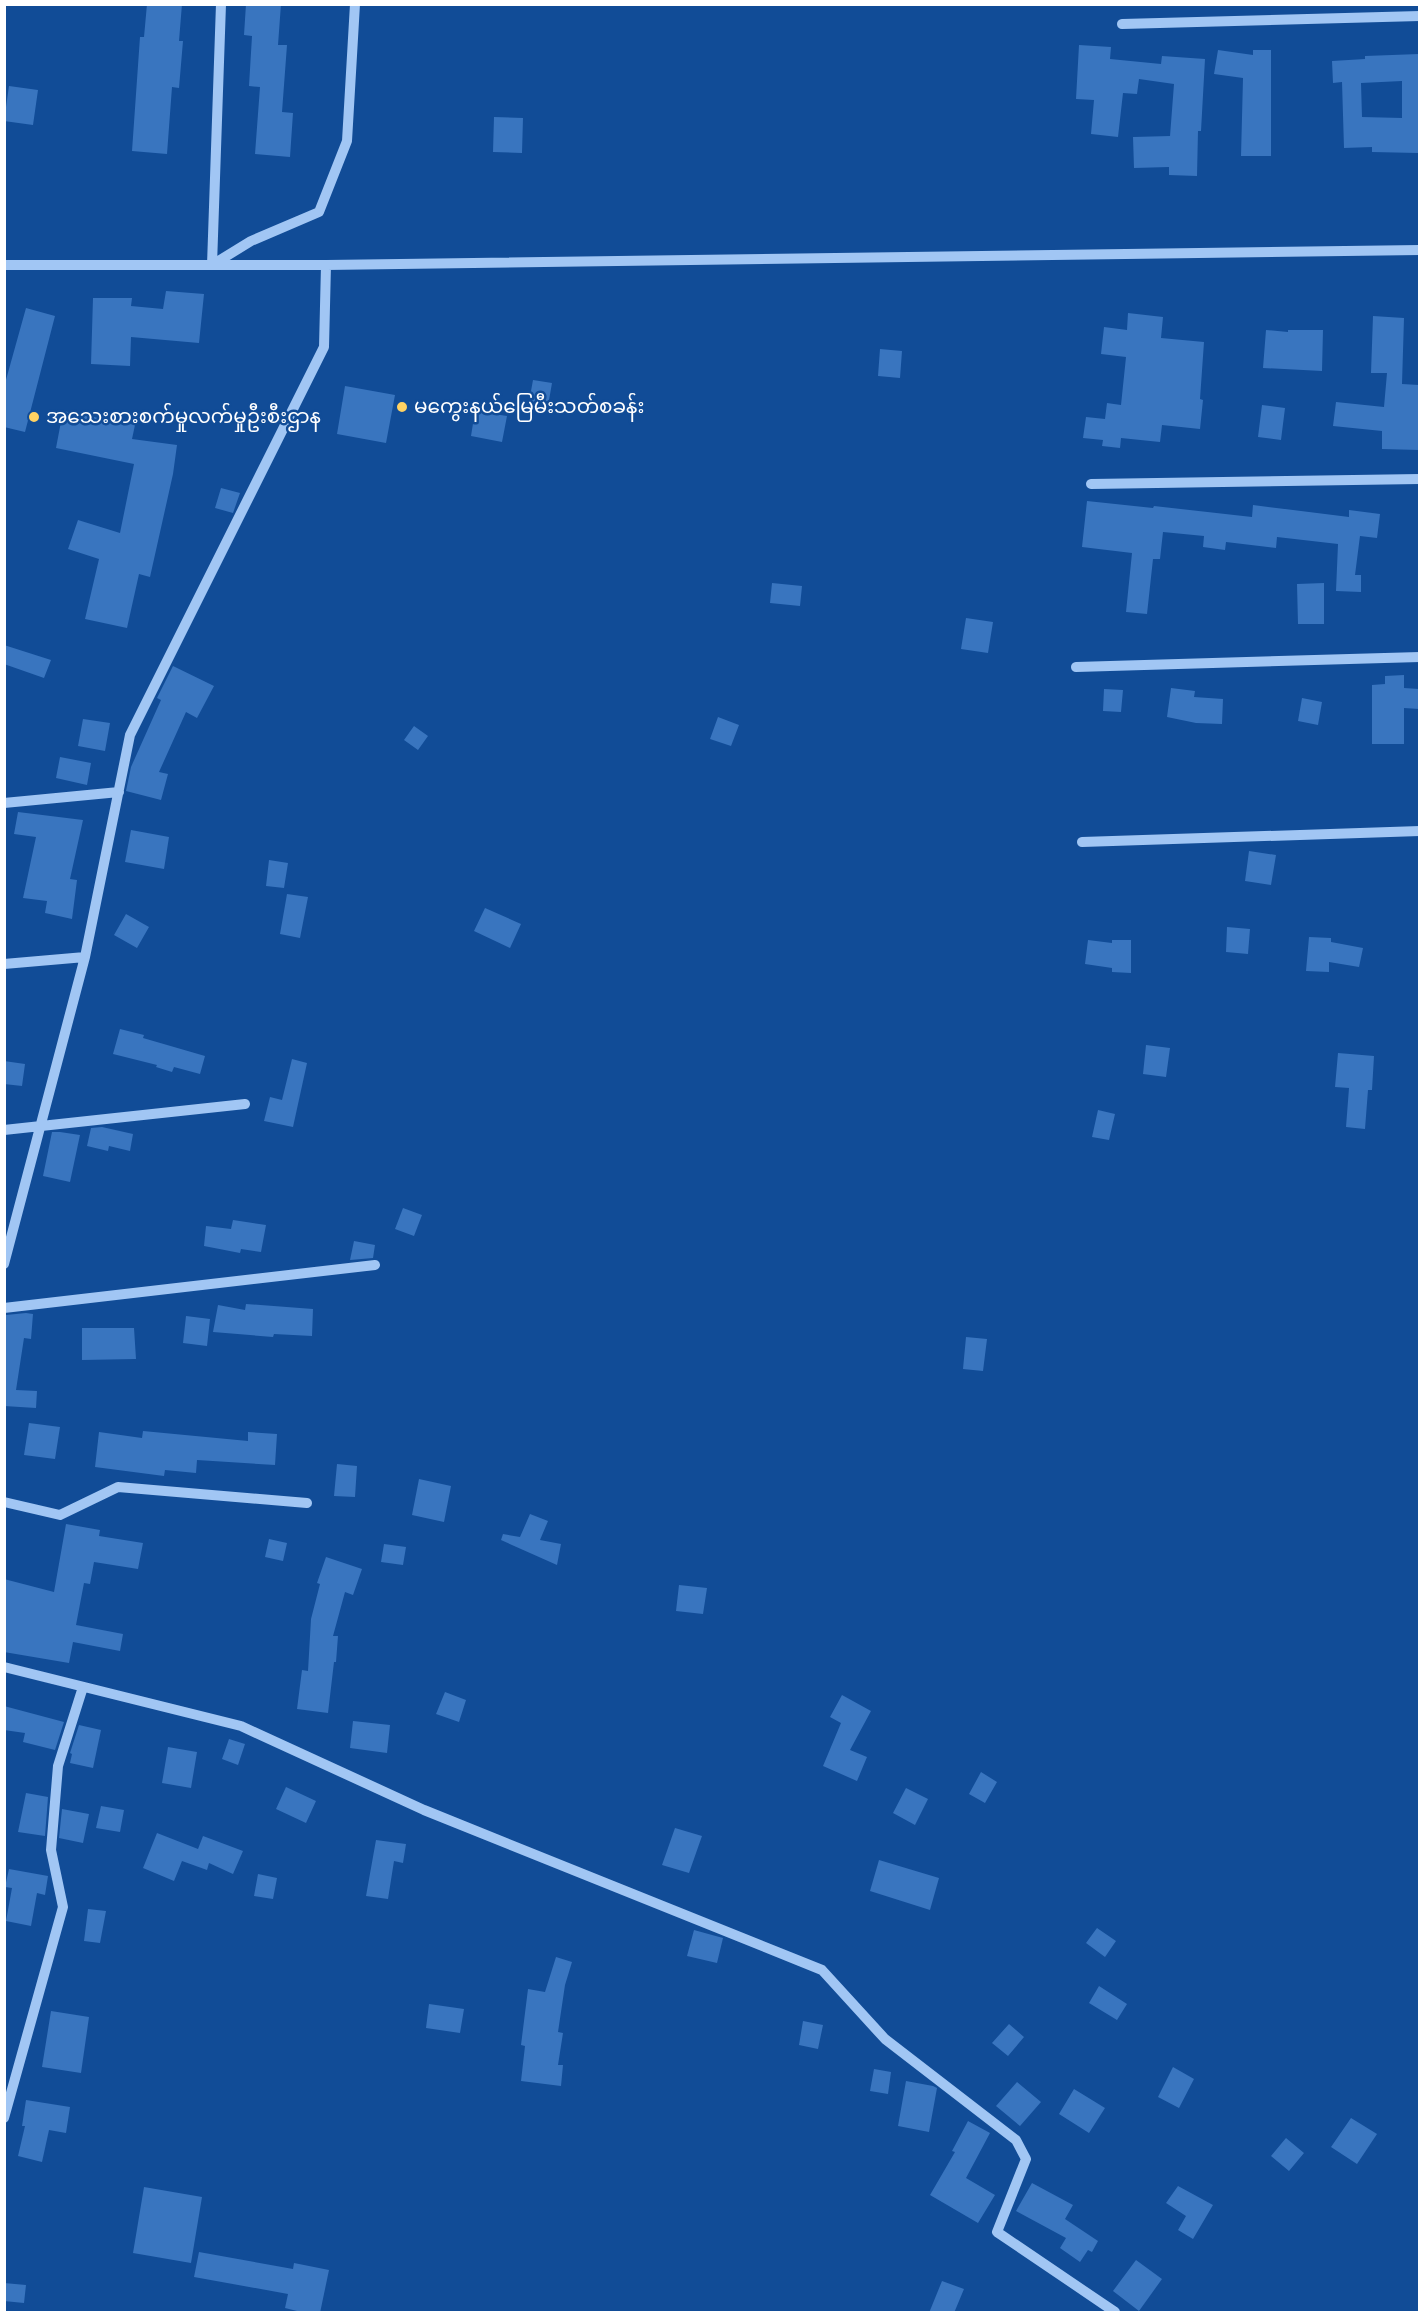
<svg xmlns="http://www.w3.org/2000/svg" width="1424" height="2317" font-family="'Varela Round','Noto Sans Myanmar',sans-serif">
  <rect width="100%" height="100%" fill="#114c97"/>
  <path fill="#3975bf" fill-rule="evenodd" d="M147 4H182L179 41H183L179 88 172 87 167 154 132 151 140 37H144Z
    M246 4H281L278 45H287L282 112 293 113 290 157 255 154 260 87 249 86 252 36 244 35Z
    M1079 45 1111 47 1110 59 1161 64 1162 56 1205 59 1201 131H1198L1197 176 1169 175V167L1134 168 1133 137 1170 136 1174 84 1139 79 1137 94 1123 93 1118 137 1091 134 1094 100 1076 99Z
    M1218 50 1253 55V50H1271V156H1241L1243 78 1214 74Z
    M1419 54 1418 153 1372 152V147L1344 148 1342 82 1333 83 1332 61 1365 59V56ZM1402 81V118L1362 117 1361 83Z
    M9 86 38 90 33 125 4 121Z
    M494 117 523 118 522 153 493 152Z
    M166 291 204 294 199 343 131 337 130 366 91 364 93 298H132L131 306 163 309Z
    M26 308 55 316 25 432 4 427V387Z
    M1128 313 1163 317 1161 338 1204 342 1200 399 1203 400 1200 429 1162 425 1160 442 1121 438 1120 448 1102 446 1103 440 1083 438 1086 417 1105 419 1107 403 1121 405 1126 357 1101 354 1104 327 1127 330Z
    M1373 316 1404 318 1402 384 1419 385V450L1382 449V431L1333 426 1336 402 1384 407 1387 373H1371Z
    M1266 330 1288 332V330H1323L1322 371 1263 368Z
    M880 349 902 351 900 378 878 376Z
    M533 380 552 383 548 406 529 402Z
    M345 386 395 395 386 443 337 434Z
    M1262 405 1285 408 1281 440 1258 437Z
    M63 411 135 425 132 439 177 445 173 474 150 577 139 574 127 628 85 619 99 559 68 549 78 520 120 533 134 464 56 448Z
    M475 411 507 416 502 442 471 436Z
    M221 488 240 493 233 513 215 508Z
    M1087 501 1153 508 1154 506 1252 517 1253 505 1349 517V510L1380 514 1377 538 1360 536 1355 575H1361V592L1336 591 1338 544 1277 537 1276 548 1226 542 1225 550 1203 547 1204 536 1163 532 1160 559H1153L1147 614 1126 612 1132 553 1082 547Z
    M772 583 802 586 800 606 770 603Z
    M1324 583V624H1298L1297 584Z
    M966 618 993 622 988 653 961 649Z
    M4 645 51 660 44 678 4 664Z
    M173 666 214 686 197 718 186 712 159 772 168 774 161 800 126 791 131 767 161 700 157 698Z
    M1404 675V688L1419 689V709L1404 708V744H1372V685L1385 684V676Z
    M1171 688 1195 691 1194 697 1223 699 1222 724 1196 723 1167 717Z
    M1104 689 1123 690 1121 712 1103 711Z
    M1302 698 1322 702 1318 725 1298 721Z
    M718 717 739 725 731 746 710 739Z
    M83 719 110 723 105 751 78 746Z
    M414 726 428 736 418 750 404 740Z
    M60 757 91 763 87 785 56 778Z
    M18 812 83 820 70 879 77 880 72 919 45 913 47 901 23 898 36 837 14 834Z
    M131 830 169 837 164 869 125 862Z
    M1249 851 1276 855 1271 885 1245 881Z
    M269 860 288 863 284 888 266 886Z
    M287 894 308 897 300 938 280 934Z
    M485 908 521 924 510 948 474 931Z
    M126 914 149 927 137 948 114 935Z
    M1227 927 1250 929 1248 954 1226 952Z
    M1309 937 1331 938V942L1363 948 1359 967 1329 962V972L1306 971Z
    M1088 940 1112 943V940H1131V973L1112 972V968L1085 964Z
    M120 1029 144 1035 143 1038 205 1056 200 1074 174 1067 172 1072 156 1067 157 1065 113 1054Z
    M1146 1045 1170 1048 1166 1077 1143 1074Z
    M1338 1053 1374 1056 1372 1090H1368L1365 1129 1346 1127 1349 1088 1335 1087Z
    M292 1059 307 1063 293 1127 264 1121 270 1097 282 1100Z
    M4 1061 25 1064 22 1086 4 1084Z
    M1098 1110 1115 1114 1109 1140 1092 1137Z
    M102 1127 133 1134 130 1151 109 1146 108 1151 87 1146 91 1128Z
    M52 1132H60L80 1135 70 1182 43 1176Z
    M403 1208 422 1215 414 1236 395 1229Z
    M233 1220 266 1225 261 1252 241 1249 240 1253 204 1246 206 1226 231 1229Z
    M354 1241 375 1245 373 1258 350 1260Z
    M246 1304 313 1309 312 1336 274 1334 273 1337 213 1332 218 1305 245 1310Z
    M26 1313 33 1314 31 1339 24 1338 16 1390 37 1391 36 1408 4 1406 6 1315Z
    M186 1316 210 1319 207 1346 183 1343Z
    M82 1328H134L136 1359 82 1360Z
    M966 1337 987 1339 983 1371 963 1369Z
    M29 1423 60 1427 55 1459 24 1455Z
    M143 1431 248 1441V1432L277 1434 275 1465 197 1460 196 1473 165 1470 164 1476 95 1467 99 1432 142 1438Z
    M337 1464 357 1466 355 1497 334 1496Z
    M419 1479 451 1486 444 1522 412 1515Z
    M530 1514 548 1521 540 1540 561 1544 557 1565 501 1540 503 1534 520 1537Z
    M66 1524 100 1530 99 1536 143 1543 138 1569 94 1562 90 1584 84 1583 76 1625 123 1634 120 1651 73 1642 69 1663 4 1652V1579L54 1592Z
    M269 1539 287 1543 283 1561 265 1557Z
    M384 1544 406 1547 403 1565 381 1562Z
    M326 1557 362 1569 353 1595 345 1592 333 1636H338L336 1662H334L328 1713 297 1709 302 1670 308 1671 311 1619 320 1584 317 1583Z
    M679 1585 707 1588 703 1614 676 1611Z
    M445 1692 466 1700 459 1722 436 1714Z
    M842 1695 871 1711 850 1750 867 1757 857 1781 823 1766 841 1723 830 1717Z
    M4 1706 64 1722 55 1750 23 1742 25 1733 4 1730Z
    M353 1721 390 1725 387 1753 350 1748Z
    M79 1725 101 1730 93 1768 70 1763 72 1754 70 1753Z
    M229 1739 245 1744 238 1765 222 1759Z
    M168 1747 197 1752 191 1788 162 1783Z
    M981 1772 997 1782 985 1803 969 1794Z
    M286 1787 316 1801 306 1823 276 1809Z
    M906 1788 928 1799 915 1825 893 1813Z
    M26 1793 48 1797 45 1836 18 1832Z
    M101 1806 124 1810 120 1832 96 1828Z
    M62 1809 89 1814 83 1843 59 1838Z
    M675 1828 702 1836 689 1873 662 1865Z
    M157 1833 198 1849 203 1836 243 1851 233 1874 209 1863 207 1870 182 1861 174 1881 143 1868Z
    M376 1840 406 1844 403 1863 394 1861 388 1899 366 1896Z
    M879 1860 939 1878 930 1910 870 1891Z
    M9 1869 48 1876 45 1895 37 1893 31 1926 6 1921 12 1888 5 1887Z
    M258 1874 277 1878 273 1899 254 1896Z
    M88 1909 106 1911 100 1943 84 1941Z
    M1097 1928 1116 1941 1105 1957 1086 1943Z
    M694 1930 723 1938 717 1963 687 1956Z
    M556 1957 572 1962 565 1985 558 2032 563 2033 558 2065H563L561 2086 521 2081 525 2046 521 2045 528 1989 545 1992Z
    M1099 1986 1127 2004 1117 2020 1089 2003Z
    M429 2004 464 2009 460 2033 426 2028Z
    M51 2011 89 2017 81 2073 42 2067Z
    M803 2021 823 2025 818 2049 799 2045Z
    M1009 2024 1024 2037 1008 2056 992 2043Z
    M1173 2067 1194 2079 1179 2108 1158 2097Z
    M874 2069 891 2072 888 2094 870 2091Z
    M906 2081 933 2086 937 2088 929 2132 898 2126Z
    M1017 2082 1041 2102 1020 2126 996 2106Z
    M1074 2089 1105 2108 1089 2133 1059 2114Z
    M26 2100 70 2107 66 2133 49 2130 42 2162 18 2156 25 2126H22Z
    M1351 2118 1377 2134 1357 2164 1331 2147Z
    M968 2121 990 2133 966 2178 995 2195 978 2223 930 2195 955 2152 952 2151Z
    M1286 2138 1304 2153 1289 2171 1271 2156Z
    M1032 2183 1073 2205 1065 2219 1098 2241 1092 2252 1088 2250 1080 2262 1060 2248 1066 2238 1016 2211Z
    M1178 2186 1213 2205 1193 2239 1178 2230 1186 2216 1166 2203Z
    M144 2187 202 2197 191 2263 133 2253Z
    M199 2252 293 2269 294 2263 329 2270 320 2313H305L285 2308 288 2294 194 2277Z
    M1136 2260 1162 2279 1139 2311 1113 2291Z
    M942 2281 964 2289 954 2313H929Z
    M4 2283 26 2285 24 2303 4 2301Z"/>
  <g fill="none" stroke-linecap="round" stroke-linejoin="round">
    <path stroke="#a1c6f4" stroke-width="10" d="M1122 24 1420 16
      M4 265H326L1420 250
      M212 265 251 241 319 212 347 141 355 4
      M212 265 221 4
      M1091 484 1420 479
      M1076 667 1420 657
      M4 803 119 792
      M1082 842 1420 831
      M4 964 85 957
      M4 1130 245 1104
      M4 1264 85 957 130 735 324 347 326 265
      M4 1308 375 1265
      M4 1502 60 1515 118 1487 307 1503
      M4 1667 241 1726 424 1810 822 1970 885 2039 1016 2140 1026 2159 997 2232 1115 2312
      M4 2118 63 1907 51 1850 58 1766 83 1687"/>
  </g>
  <g fill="#ffd263" stroke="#114c97" stroke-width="2">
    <circle cx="402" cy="407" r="6"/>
    <circle cx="34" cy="417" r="6"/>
  </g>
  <g text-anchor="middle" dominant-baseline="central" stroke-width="5" stroke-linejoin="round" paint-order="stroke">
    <g font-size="20" fill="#fff" stroke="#114c97" text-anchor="start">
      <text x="414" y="407">မကွေးနယ်မြေမီးသတ်စခန်း</text>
      <text x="46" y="417">အသေးစားစက်မှုလက်မှုဦးစီးဌာန</text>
    </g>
  </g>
  <rect width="1424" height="2317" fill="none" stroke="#ffffff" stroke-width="12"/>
</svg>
